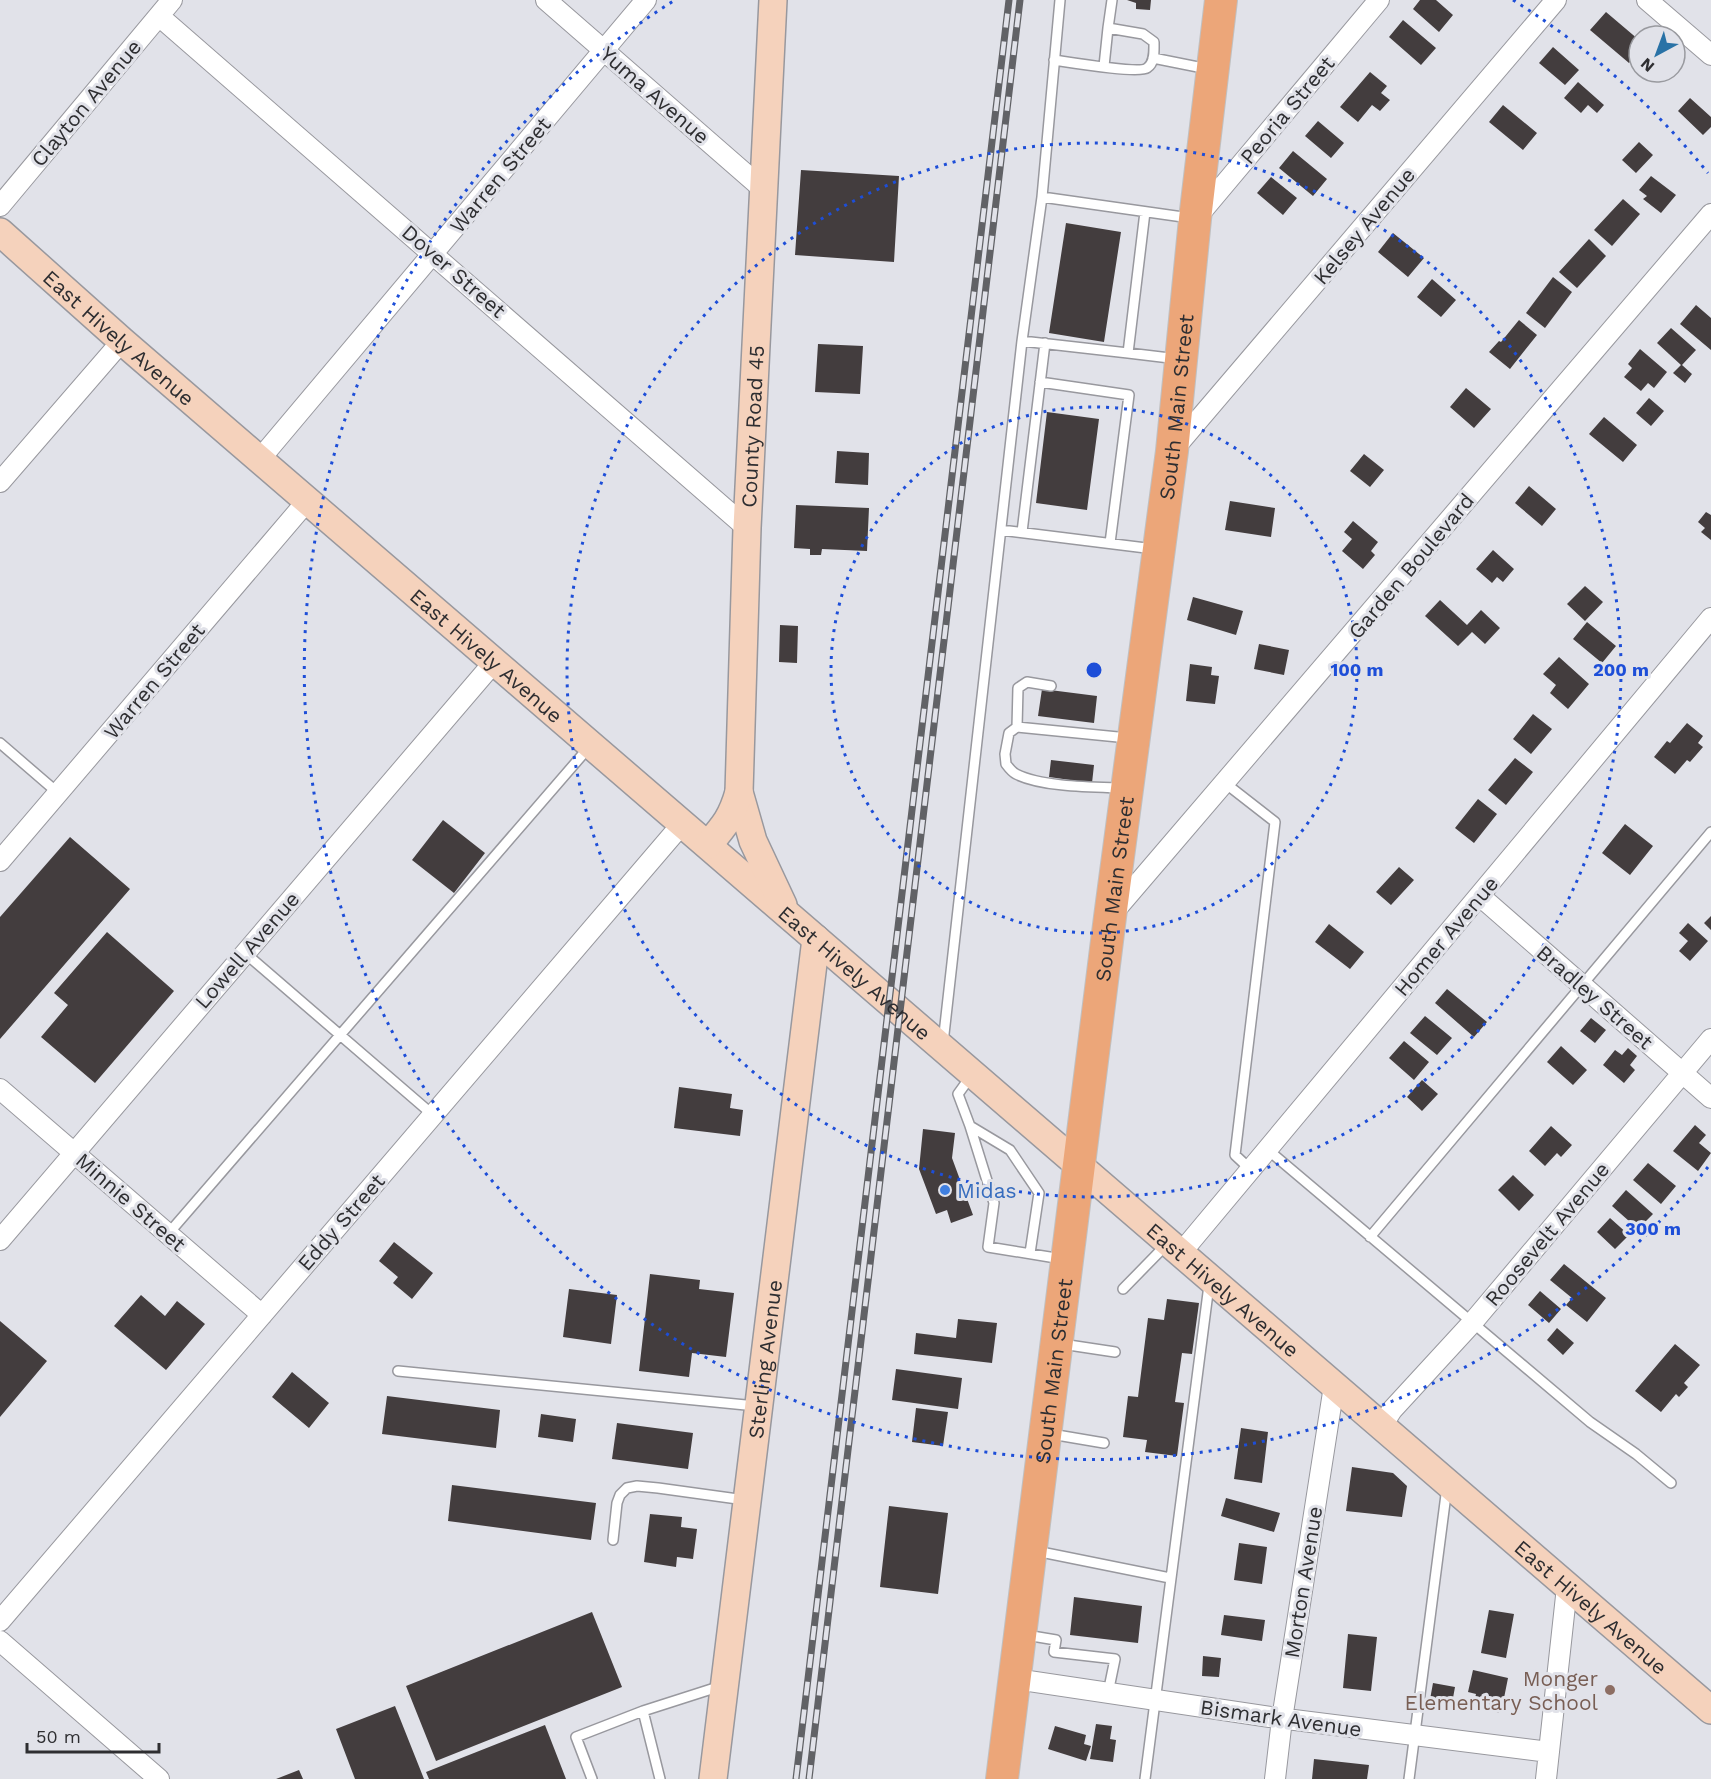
<svg xmlns="http://www.w3.org/2000/svg" width="1711" height="1779" font-family="'Work Sans',sans-serif">
  <rect width="100%" height="100%" fill="#e1e2e9"/>
  <path fill="#433d3e" d="M1127 0H1151L1150 10 1136 9V3Z
    M1420 0H1436L1453 15 1439 32 1413 9Z
    M1606 12 1639 40V51L1629 63 1590 30Z
    M1403 20 1436 48 1421 65 1389 37Z
    M1553 47 1579 70 1565 85 1539 63Z
    M1370 72 1387 86 1381 93 1390 100 1380 111 1372 105 1358 122 1340 107Z
    M1578 82 1604 105 1597 113 1588 105 1581 113 1564 98Z
    M1690 98 1711 117V127L1703 135 1678 111Z
    M1503 105 1537 133 1523 150 1489 122Z
    M1318 121 1344 143 1331 158 1305 136Z
    M1639 142 1653 155 1636 173 1622 160Z
    M1293 151 1327 179 1313 196 1279 168Z
    M801 170 899 176 894 262 795 255Z
    M1651 176 1676 195 1661 213 1643 199 1647 196 1639 190Z
    M1271 177 1297 198 1283 215 1257 193Z
    M1623 199 1640 214 1612 246 1594 230Z
    M1066 223 1121 232 1104 342 1049 333Z
    M1393 233 1424 258 1408 277 1378 252Z
    M1589 239 1606 256 1577 288 1559 272Z
    M1553 277 1572 292 1545 328 1526 313Z
    M1432 279 1456 300 1441 317 1417 297Z
    M1696 305 1711 318V350L1680 324Z
    M1519 320 1537 335 1510 369 1489 352 1499 341 1501 342Z
    M1671 328 1696 350 1682 365 1692 374 1685 383 1673 373 1681 365 1657 343Z
    M818 344 863 346 860 394 815 392Z
    M1640 349 1667 372 1654 388 1648 383 1641 391 1624 377 1632 368 1628 364Z
    M1466 388 1491 409 1474 428 1450 407Z
    M1649 398 1664 411 1651 426 1636 413Z
    M1047 412 1099 419 1087 510 1036 503Z
    M1604 417 1637 445 1623 462 1589 434Z
    M837 451 869 453 868 485 835 483Z
    M1364 454 1384 470 1370 487 1350 471Z
    M1529 486 1556 509 1542 526 1515 503Z
    M1230 501 1275 508 1271 537 1225 530Z
    M796 505 869 508 867 551 822 549 821 555H810V549L794 548Z
    M1706 512 1711 515V540L1701 532 1705 528 1698 522Z
    M1353 521 1378 542 1371 551 1375 555 1363 569 1342 551 1352 539 1344 532Z
    M1493 550 1514 569 1503 582 1497 577 1492 583 1476 569Z
    M1585 586 1603 602 1585 621 1567 604Z
    M1193 597 1243 611 1236 635 1187 620Z
    M1440 600 1467 625 1481 610 1500 628 1485 644 1472 632 1458 646 1425 616Z
    M1587 622 1616 646 1602 663 1573 639Z
    M780 625 798 626 797 663 779 662Z
    M1259 644 1289 650 1284 675 1254 669Z
    M1559 657 1589 684 1568 709 1550 693 1556 685 1543 674Z
    M1190 664 1212 667 1211 675 1219 676 1215 704 1186 701Z
    M1042 689 1097 696 1094 723 1038 716Z
    M1533 714 1552 729 1531 754 1513 739Z
    M1687 723 1703 736 1698 743 1703 747 1690 762 1687 760 1675 774 1654 757 1667 741 1670 743Z
    M1515 758 1533 772 1506 805 1488 790Z
    M1051 760 1094 765 1092 783 1049 777Z
    M1478 799 1497 814 1474 843 1455 828Z
    M443 820 485 853 454 893 412 860Z
    M1625 824 1653 846 1630 875 1602 853Z
    M70 837 130 889 0 1039V917Z
    M1399 867 1414 880 1391 905 1376 892Z
    M1711 916V930L1704 923Z
    M1688 923 1708 941 1690 961 1679 951 1688 941 1679 933Z
    M1329 924 1364 952 1350 969 1315 942Z
    M107 932 174 991 95 1083 41 1037 68 1005 54 993Z
    M1447 989 1487 1022 1474 1037 1435 1003Z
    M1425 1016 1452 1038 1437 1055 1410 1033Z
    M1591 1018 1606 1030 1595 1043 1580 1031Z
    M1404 1041 1429 1062 1414 1080 1389 1058Z
    M1561 1046 1587 1070 1573 1085 1547 1062Z
    M1628 1048 1637 1056 1630 1065 1635 1070 1624 1083 1603 1065 1615 1050 1622 1055Z
    M1422 1080 1438 1094 1422 1111 1407 1097Z
    M679 1087 732 1094 730 1108 743 1110 740 1136 674 1128Z
    M1695 1125 1706 1135 1699 1143 1711 1153 1698 1171 1673 1151Z
    M1551 1126 1572 1145 1561 1157 1557 1153 1545 1166 1529 1151Z
    M923 1129 955 1133 952 1158 973 1215 951 1223 947 1210 936 1214 919 1169Z
    M1648 1163 1676 1186 1661 1204 1633 1180Z
    M1513 1175 1534 1195 1519 1211 1498 1190Z
    M1626 1190 1653 1214 1638 1229 1612 1206Z
    M1610 1218 1629 1235 1615 1249 1597 1232Z
    M394 1242 433 1273 412 1299 393 1283 398 1277 379 1261Z
    M1564 1264 1606 1298 1587 1322 1566 1305 1572 1298 1550 1280Z
    M650 1274 700 1280 699 1289 734 1293 726 1357 692 1353 689 1377 639 1371Z
    M569 1289 617 1295 611 1344 563 1337Z
    M1540 1291 1561 1309 1549 1323 1528 1305Z
    M141 1295 165 1316 177 1301 205 1324 166 1370 114 1326Z
    M1167 1299 1199 1303 1192 1354 1182 1353 1175 1402 1184 1403 1177 1456 1145 1452 1147 1440 1123 1437 1128 1396 1138 1397 1148 1318 1164 1320Z
    M958 1319 997 1323 992 1363 914 1354 916 1333 956 1338Z
    M0 1321 47 1361 0 1417Z
    M1557 1328 1574 1343 1563 1355 1547 1340Z
    M1675 1344 1700 1365 1684 1383 1688 1387 1679 1397 1676 1394 1661 1412 1635 1391Z
    M896 1369 962 1378 958 1409 892 1400Z
    M292 1372 329 1403 309 1428 272 1397Z
    M387 1396 500 1410 496 1448 382 1434Z
    M916 1408 948 1412 943 1446 912 1442Z
    M541 1414 576 1419 573 1442 538 1437Z
    M617 1423 693 1433 688 1469 612 1459Z
    M1241 1428 1268 1432 1262 1483 1234 1479Z
    M1352 1467 1393 1473 1407 1486 1402 1517 1346 1511Z
    M452 1485 596 1503 591 1540 448 1521Z
    M1226 1498 1280 1513 1274 1532 1221 1516Z
    M889 1506 948 1513 938 1594 880 1587Z
    M650 1514 682 1517 681 1527 697 1529 693 1559 677 1557 676 1567 644 1562Z
    M1239 1543 1267 1547 1262 1584 1234 1580Z
    M1074 1597 1142 1606 1138 1643 1070 1635Z
    M1489 1610 1514 1614 1506 1658 1481 1653Z
    M592 1612 622 1687 436 1761 406 1686Z
    M1224 1615 1265 1620 1262 1641 1221 1635Z
    M1348 1634 1377 1637 1371 1691 1343 1688Z
    M1203 1656 1221 1658 1219 1677 1202 1676Z
    M1473 1670 1508 1678 1501 1713 1473 1707 1476 1694 1468 1692Z
    M1433 1683 1455 1687 1451 1709 1429 1705Z
    M395 1706 424 1779H355L336 1729Z
    M1096 1724 1112 1726 1110 1739 1116 1740 1113 1762 1090 1759Z
    M545 1725 566 1779H429L426 1772Z
    M1055 1726 1086 1735 1084 1744 1091 1746 1086 1761 1048 1749Z
    M1314 1759 1369 1765 1367 1779H1312Z
    M299 1770 303 1779H276Z"/>
  <g fill="none" stroke-linecap="round" stroke-linejoin="round">
    <g stroke="#98989e" stroke-width="12">
      <path id="lane" d="M1108 28 1112 0
        M1153 58 1208 69
        M1054 60C1068 62 1139 74 1147 68 1155 63 1154 51 1154 42L1143 34 1108 28 1104 66
        M1042 197 1190 218
        M1145 212 1128 353 1178 359
        M1022 341 1128 353
        M1040 382 1129 395 1110 543
        M1001 530 1154 549
        M1022 532 1045 343
        M1017 727 1018 688 1027 682 1051 686
        M0 743 58 793
        M1225 783 1275 822 1235 1155 1250 1169
        M1121 788C1092 787 1042 787 1016 774 1012 772 1009 768 1006 764L1005 754 1009 733 1017 727 1128 738
        M245 953 433 1115
        M943 1043 1022 341 1042 197 1060 0
        M971 1076 958 1094 970 1126 994 1203 988 1247 1062 1259
        M970 1126 1010 1150 1039 1193 1030 1253
        M1267 1149 1590 1422 1636 1454 1671 1483
        M168 1234 590 746
        M1370 1237 1711 832
        M1123 1289 1166 1245
        M1062 1344 1115 1352
        M398 1371 756 1406
        M1051 1434 1104 1443
        M613 1540 617 1503 620 1495 627 1488 637 1486 658 1488 745 1500
        M1036 1551 1170 1578
        M1026 1635 1056 1640 1054 1652 1115 1659 1108 1693
        M643 1711 660 1779
        M592 1779 576 1737 643 1711 721 1686
        M1145 1779 1209 1285
        M1409 1779 1447 1487"/>
    </g>
    <g stroke="#98989e" stroke-width="22">
      <path id="street" d="M546 0 764 190
        M1647 0 1711 55
        M159 16 747 528
        M0 206 172 0
        M1197 217 1379 0
        M1172 451 1556 0
        M260 459 646 0
        M0 482 122 341
        M0 861 308 500
        M1480 896 1711 1098
        M1111 915 1711 214
        M0 1089 262 1315
        M0 1240 495 661
        M1180 1254 1711 618
        M1381 1427 1392 1410 1472 1323 1711 1039
        M0 1621 682 824
        M0 1641 159 1779
        M1015 1679 1270 1717 1549 1752
        M1275 1779 1282 1719 1334 1386
        M1546 1779 1567 1587"/>
    </g>
    <g stroke="#98989e" stroke-width="30">
      <g id="secondary">
        <path id="s1" d="M0 232 122 341 1711 1710"/>
        <path d="M739 792 753 841 783 905"/>
        <path id="s2" d="M708 845C725 825 732 817 739 792L747 528 773 0"/>
        <path id="s3" d="M713 1779 816 939"/>
      </g>
    </g>
    <g stroke="#c0c0c1" stroke-width="34">
      <g id="primary">
        <path id="s4" d="M1002 1779 1110 917 1172 451 1195 219 1221 0"/>
      </g>
    </g>
    <use href="#lane" stroke="#fff" stroke-width="9"/>
    <use href="#street" stroke="#fff" stroke-width="20"/>
    <use href="#secondary" stroke="#f5d2bc" stroke-width="27"/>
    <use href="#primary" stroke="#eca679" stroke-width="32"/>
    <g stroke="#616266" stroke-width="7">
      <path id="rail" d="M796 1779 1009 0
        M809 1779 1020 0"/>
    </g>
    <use href="#rail" stroke="#e1e2e9" stroke-width="4.5" stroke-dasharray="14" stroke-linecap="butt"/>
  </g>
  <g fill="none" stroke="#1d4ed8" stroke-width="3" stroke-dasharray="3 6">
    <circle cx="1094" cy="670" r="263"/>
    <circle cx="1094" cy="670" r="527"/>
    <path d="M1708 1167A790 790 0 1 1 675 0M1513 0A790 790 0 0 1 1708 173"/>
  </g>
  <circle fill="#3f7fe0" stroke="#e1e2e9" stroke-width="2" cx="945" cy="1190" r="6"/>
  <circle fill="#8d6e63" stroke="#e1e2e9" stroke-width="2" cx="1610" cy="1690" r="6"/>
  <g text-anchor="middle" dominant-baseline="central" stroke-width="6" stroke-linejoin="round" paint-order="stroke">
    <g font-size="21" fill="#2e2e31" stroke="#e1e2e9">
      <text transform="translate(655 95) rotate(41)">Yuma Avenue</text>
      <text transform="translate(86 103) rotate(-50)">Clayton Avenue</text>
      <text transform="translate(1287 110) rotate(-50)">Peoria Street</text>
      <text transform="translate(500 175) rotate(-50)">Warren Street</text>
      <text transform="translate(1364 226) rotate(-50)">Kelsey Avenue</text>
      <text transform="translate(454 271) rotate(41)">Dover Street</text>
      <text stroke="none"><textPath href="#s1" startOffset="159">East Hively Avenue</textPath></text>
      <text stroke="none"><textPath href="#s4" startOffset="1383">South Main Street</textPath></text>
      <text stroke="none"><textPath href="#s2" startOffset="428">County Road 45</textPath></text>
      <text transform="translate(1411 566) rotate(-50)">Garden Boulevard</text>
      <text stroke="none"><textPath href="#s1" startOffset="645">East Hively Avenue</textPath></text>
      <text transform="translate(154 681) rotate(-50)">Warren Street</text>
      <text stroke="none"><textPath href="#s4" startOffset="897">South Main Street</textPath></text>
      <text transform="translate(1446 936) rotate(-50)">Homer Avenue</text>
      <text transform="translate(247 950) rotate(-49)">Lowell Avenue</text>
      <text stroke="none"><textPath href="#s1" startOffset="1131">East Hively Avenue</textPath></text>
      <text transform="translate(1595 997) rotate(41)">Bradley Street</text>
      <text transform="translate(131 1202) rotate(41)">Minnie Street</text>
      <text transform="translate(341 1222) rotate(-49)">Eddy Street</text>
      <text transform="translate(1547 1234) rotate(-50)">Roosevelt Avenue</text>
      <text stroke="none"><textPath href="#s1" startOffset="1617">East Hively Avenue</textPath></text>
      <text stroke="none"><textPath href="#s3" startOffset="423">Sterling Avenue</textPath></text>
      <text stroke="none"><textPath href="#s4" startOffset="411">South Main Street</textPath></text>
      <text transform="translate(1303 1582) rotate(-81)">Morton Avenue</text>
      <text stroke="none"><textPath href="#s1" startOffset="2103">East Hively Avenue</textPath></text>
      <text transform="translate(1281 1718) rotate(8)">Bismark Avenue</text>
    </g>
    <g font-size="21" fill="#366cbe" stroke="#e1e2e9" text-anchor="start">
      <text x="957" y="1190">Midas</text>
    </g>
    <g font-size="21" fill="#785e54" stroke="#e1e2e9" text-anchor="end">
      <text x="1598" y="1678">Monger<tspan x="1598" dy="24">Elementary School</tspan></text>
    </g>
  </g>
  <circle cx="1094" cy="670" r="9" fill="#1d4ed8" stroke="#e1e2e9" stroke-width="3"/>
  <g font-size="18" text-anchor="middle" font-weight="bold" fill="#1d4ed8" stroke="#e1e2e9" stroke-width="6" stroke-linejoin="round" paint-order="stroke">
    <text x="1357" y="676">100 m</text>
    <text x="1621" y="676">200 m</text>
    <text x="1653" y="1235">300 m</text>
  </g>
  <g transform="translate(1657 54) rotate(221)"><circle r="28" fill="#e1e2e9" stroke="#999a9f" stroke-width="1.5"/>
  <path d="M0-4.5L10 22L0 15L-10 22Z" fill="#2972a6"/>
  <text y="-9" font-size="16" font-weight="bold" text-anchor="middle" fill="#2e2e31">N</text>
  </g>
  <path d="M27 1743v9h132v-9" fill="none" stroke="#2e2e31" stroke-width="3"/>
  <text x="36" y="1743" font-size="18" fill="#2e2e31" stroke="#e1e2e9" stroke-width="4.5" paint-order="stroke">50 m</text>
</svg>
